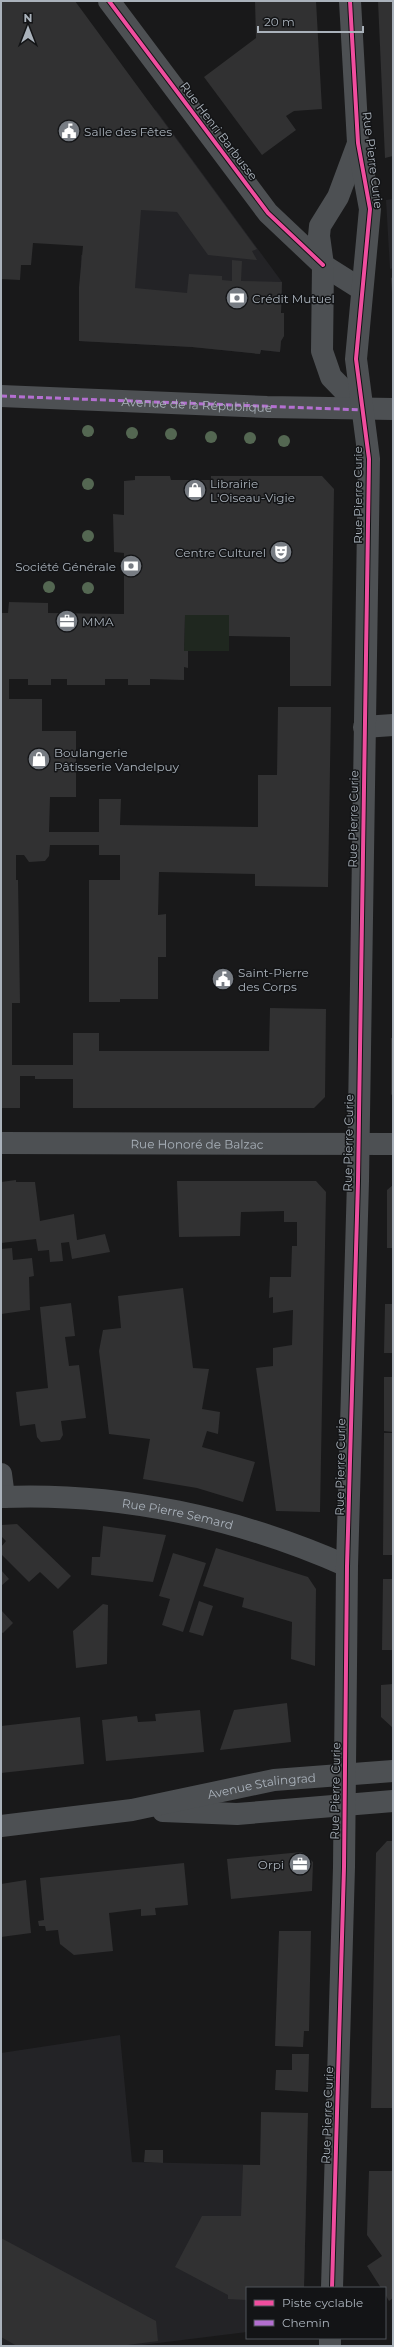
<svg xmlns="http://www.w3.org/2000/svg" width="394" height="2347" font-family="Montserrat,sans-serif">
  <rect width="100%" height="100%" fill="#19191a"/>
  <path fill="#232326" d="M156 110 282 282 281 313H284V336L281 341 280 352 261 350 260 354 192 347 79 341 81 255H85L138 124Z
    M393 199V268L390 269 386 200Z
    M120 2035 132 2162 307 2166 304 2288H247V2332L134 2346H1V2053Z"/>
  <path fill="#1f271f" d="M185 615H229V651H184Z"/>
  <path fill="#313132" d="M1 1H75L257 249 252 251 257 260 208 255 177 212 141 210 135 288 187 293 189 274 222 276V280L232 281V260L242 261 241 281 282 282 281 313H284V336L281 341 280 352 261 350 260 354 192 347 79 341V287L83 246 33 243 31 265H21L20 280 1 279Z
    M255 1H316L322 109 294 111 286 116 296 130 262 155 204 77 256 38Z
    M378 1H393V156L385 158Z
    M393 277V293H392L391 278Z
    M135 476H170L171 480H211V476H322L334 489 331 686H290V637L229 636V615H185L184 651H188V668L184 667V680L150 679V685H128V679H105V685H67V679H51V685H28V679H9V699H42V731H76V797H50L49 832H99V799H121L120 825 258 827V775H277L278 707H331L328 887 255 886V874L159 872 158 915 166 914V957H158V999H120V1002H89V880H120V855H99V845H50L49 856 45 861 29 862 24 855H16V880H18L20 1003H12V1065H73V1033H99V1051H269L270 1008 326 1009 325 1097 314 1108H73V1079H35V1076H20V1108H1V613H8L9 602 48 603V613L124 614V553L114 552 113 514 124 515V481L135 480Z
    M391 1038H393V1097L391 1094Z
    M16 1180V1182H35L40 1221 74 1214 77 1240 105 1234 110 1252 72 1259 69 1242 61 1243 63 1261 50 1262 49 1250 38 1251 36 1239 1 1243V1182Z
    M177 1181H316L326 1192 320 1512 276 1511 256 1368 273 1366V1348L292 1345 293 1310 273 1313V1297L269 1298 270 1277H291L292 1246H297V1222H284V1211L241 1212 240 1236 179 1237Z
    M393 1185V1248H387V1190Z
    M12 1248 13 1260 32 1258 34 1276 29 1277 30 1310 1 1314V1249Z
    M183 1288 193 1368 209 1369 202 1409 220 1412 218 1434 207 1431 202 1447 255 1462 243 1502 197 1488 143 1479 150 1439 109 1434 99 1351 103 1330 121 1328 118 1296Z
    M71 1303 75 1336 65 1337 69 1366 79 1365 86 1418 61 1421 63 1435 60 1440 41 1442 37 1437 35 1424 20 1426 16 1392 48 1388 40 1307Z
    M385 1304H393V1353H384Z
    M384 1377H393V1432L384 1431Z
    M384 1433H393V1555H383Z
    M17 1524 71 1576 58 1589 40 1572 29 1582 1 1554V1547L6 1541 1 1536V1525Z
    M103 1526 166 1535 153 1582 91 1575 92 1557H100Z
    M216 1548 308 1577 316 1589 315 1666 291 1659 292 1622 242 1607 244 1598 203 1586Z
    M173 1553 206 1563 183 1632 162 1625 170 1599 159 1596Z
    M1 1570 9 1579 1 1586Z
    M383 1579H393V1650H382Z
    M199 1601 213 1606 203 1636 189 1632Z
    M103 1604 108 1605 107 1664 76 1668 73 1631Z
    M1 1610 13 1623 3 1633 1 1632Z
    M393 1684V1728L381 1717V1685Z
    M287 1703 291 1742 220 1750 234 1710Z
    M200 1710 204 1752 106 1761 102 1720 137 1716 138 1722 156 1721 155 1714Z
    M80 1717 84 1764 1 1773V1726Z
    M387 1841H393V2108H371L376 1853Z
    M302 1852 313 1862 312 1891 231 1899 227 1859Z
    M184 1863 188 1905 155 1908 156 1915 141 1916V1909L109 1913 113 1951 74 1955 60 1944 58 1930 46 1931 45 1926H39L38 1921 44 1920 40 1878Z
    M26 1880 31 1933 1 1937V1884Z
    M279 1931H311L309 2031H304L303 2047 275 2046Z
    M292 2054H309L308 2092 275 2090 276 2070H292Z
    M261 2112 308 2113 304 2288H247V2300L228 2299V2295L175 2267 202 2216H241L243 2165H260Z
    M145 2150H163V2163L144 2162Z
    M369 2171H393V2298L389 2301 385 2294V2288H381L367 2266 382 2256 367 2235Z
    M1 2238 156 2321 158 2341 120 2346H17L1 2337Z"/>
  <g fill="none" stroke-linecap="round" stroke-linejoin="round">
    <g stroke="#4d5053" stroke-width="22">
      <path d="M109 1 268 213 323 265 361 289"/>
      <path d="M357 146 338 197 320 226 319 236 323 265 322 351 331 377 363 410"/>
      <path id="s1" d="M1 396 267 407 393 409"/>
      <path d="M364 727 393 725"/>
      <path id="s2" d="M1 1143 393 1144"/>
      <path d="M1 1474 4 1497"/>
      <path id="s3" d="M1 1497C120 1492 239 1518 347 1566"/>
      <path d="M163 1811 237 1814 393 1801"/>
      <path id="s4" d="M1 1826 132 1810 274 1780 393 1771"/>
      <path d="M332 2288 344 1867 347 1566 358 1181 369 459 356 359 370 209 358 143 350 1"/>
      <path d="M330 2346V2338"/>
    </g>
    <path stroke="#b36fd0" stroke-width="3" stroke-dasharray="6 3" stroke-linecap="butt" d="M1 396 363 410"/>
    <g stroke="#131416" stroke-width="6">
      <path id="cycleway" d="M109 1 268 213 323 265
        M332 2288 344 1867 347 1566 358 1181 369 459 356 359 370 209 358 143 350 1"/>
    </g>
    <use href="#cycleway" stroke="#ef4d9e" stroke-width="4"/>
  </g>
  <g fill="#546752">
    <circle cx="88" cy="431" r="6"/>
    <circle cx="132" cy="433" r="6"/>
    <circle cx="171" cy="434" r="6"/>
    <circle cx="211" cy="437" r="6"/>
    <circle cx="250" cy="438" r="6"/>
    <circle cx="284" cy="441" r="6"/>
    <circle cx="88" cy="484" r="6"/>
    <circle cx="88" cy="536" r="6"/>
    <circle cx="49" cy="587" r="6"/>
    <circle cx="88" cy="588" r="6"/>
  </g>
  <defs>
    <g id="civic-disc" transform="scale(1.15)"><circle r="9.5" fill="#777c83" stroke="#131416"/><path d="M-.6-6.5H3V-4.5H.6V-3L4-1V1h2V6H-6V1h2V-1L-.6-3ZM-1.2 2.5V6h2.4V2.5Z" fill="#fff"/></g>
    <g id="bank-disc" transform="scale(1.15)"><circle r="9.5" fill="#777c83" stroke="#131416"/><path d="M-6-4H6V4H-6ZM0-2.3a2.3 2.3 0 1 0 0 4.6a2.3 2.3 0 1 0 0-4.6Z" fill="#fff"/></g>
    <g id="shop-disc" transform="scale(1.15)"><circle r="9.5" fill="#777c83" stroke="#131416"/><path d="M-5-2.5h2.3a2.7 3.5 0 0 1 5.4 0H5L5.5 6h-11ZM-1.5-2.5h3a1.5 2.3 0 0 0-3 0Z" fill="#fff"/></g>
    <g id="theatre-disc" transform="scale(1.15)"><circle r="9.5" fill="#777c83" stroke="#131416"/><path d="M-5-5.5Q0-4 5-5.5V0Q5 5 0 6Q-5 5-5 0ZM-3.3-2.5H-1v1.5H-3.3ZM1-2.5H3.3v1.5H1ZM-2.8 1Q0 5.5 2.8 1Z" fill="#fff"/></g>
    <g id="office-disc" transform="scale(1.15)"><circle r="9.5" fill="#777c83" stroke="#131416"/><path d="M-6-3h4V-5.5h4V-3h4V5H-6ZM-1-4.5V-3h2v-1.5ZM-6 0V1H6V0Z" fill="#fff"/></g>
  </defs>
  <g fill-rule="evenodd">
    <use href="#civic-disc" x="69" y="131"/>
    <use href="#bank-disc" x="237" y="298"/>
    <use href="#shop-disc" x="195" y="490"/>
    <use href="#theatre-disc" x="281" y="552"/>
    <use href="#bank-disc" x="131" y="566"/>
    <use href="#office-disc" x="67" y="621"/>
    <use href="#shop-disc" x="39" y="759"/>
    <use href="#civic-disc" x="223" y="979"/>
    <use href="#office-disc" x="300" y="1864"/>
  </g>
  <g text-anchor="middle" dominant-baseline="central" stroke-width="3" stroke-linejoin="round" paint-order="stroke">
    <g font-size="12" fill="#aab2bb" stroke="#131416" text-anchor="start">
      <text x="84" y="131">Salle des Fêtes</text>
      <text x="252" y="298">Crédit Mutuel</text>
      <text x="210" y="483">Librairie<tspan x="210" dy="14">L'Oiseau-Vigie</tspan></text>
      <text x="266" y="552" text-anchor="end">Centre Culturel</text>
      <text x="116" y="566" text-anchor="end">Société Générale</text>
      <text x="82" y="621">MMA</text>
      <text x="54" y="752">Boulangerie<tspan x="54" dy="14">Pâtisserie Vandelpuy</tspan></text>
      <text x="238" y="972">Saint-Pierre<tspan x="238" dy="14">des Corps</tspan></text>
      <text x="284" y="1864" text-anchor="end">Orpi</text>
    </g>
    <g font-size="12" fill="#aab2bb" stroke="#131416">
      <text transform="translate(219 131) rotate(53)">Rue Henri Barbusse</text>
      <text transform="translate(373 160) rotate(83)">Rue Pierre Curie</text>
      <text stroke="none"><textPath href="#s1" startOffset="196">Avenue de la République</textPath></text>
      <text transform="translate(357 495) rotate(-90)">Rue Pierre Curie</text>
      <text transform="translate(353 819) rotate(-89)">Rue Pierre Curie</text>
      <text stroke="none"><textPath href="#s2" startOffset="196">Rue Honoré de Balzac</textPath></text>
      <text transform="translate(348 1143) rotate(-89)">Rue Pierre Curie</text>
      <text transform="translate(340 1467) rotate(-89)">Rue Pierre Curie</text>
      <text stroke="none"><textPath href="#s3" startOffset="178">Rue Pierre Semard</textPath></text>
      <text stroke="none"><textPath href="#s4" startOffset="264">Avenue Stalingrad</textPath></text>
      <text transform="translate(335 1791) rotate(-89)">Rue Pierre Curie</text>
      <text transform="translate(327 2115) rotate(-88)">Rue Pierre Curie</text>
    </g>
  </g>
  <rect width="394" height="2347" fill="none" stroke="#aab2bb" stroke-width="4"/>
  <rect x="246" y="2287" width="140" height="52" fill="#131416" stroke="#4f5358"/>
  <rect x="254" y="2300" width="20" height="6" fill="#ef4d9e" stroke="#4f5358"/>
  <text x="282" y="2307" font-size="12" fill="#aab2bb">Piste cyclable</text>
  <rect x="254" y="2320" width="20" height="6" fill="#b36fd0" stroke="#4f5358"/>
  <text x="282" y="2327" font-size="12" fill="#aab2bb">Chemin</text>
  <g transform="translate(28 28)" stroke="#131416" stroke-width="3" paint-order="stroke">
  <path d="M0-3L7 15L0 10L-7 15Z" fill="#aab2bb"/>
  <text y="-6" font-size="11" font-weight="bold" text-anchor="middle" fill="#aab2bb">N</text>
  </g>
  <path d="M258 26v6h105v-6" fill="none" stroke="#aab2bb" stroke-width="2"/>
  <text x="264" y="26" font-size="12" fill="#aab2bb" stroke="#131416" stroke-width="3" paint-order="stroke">20 m</text>
</svg>
